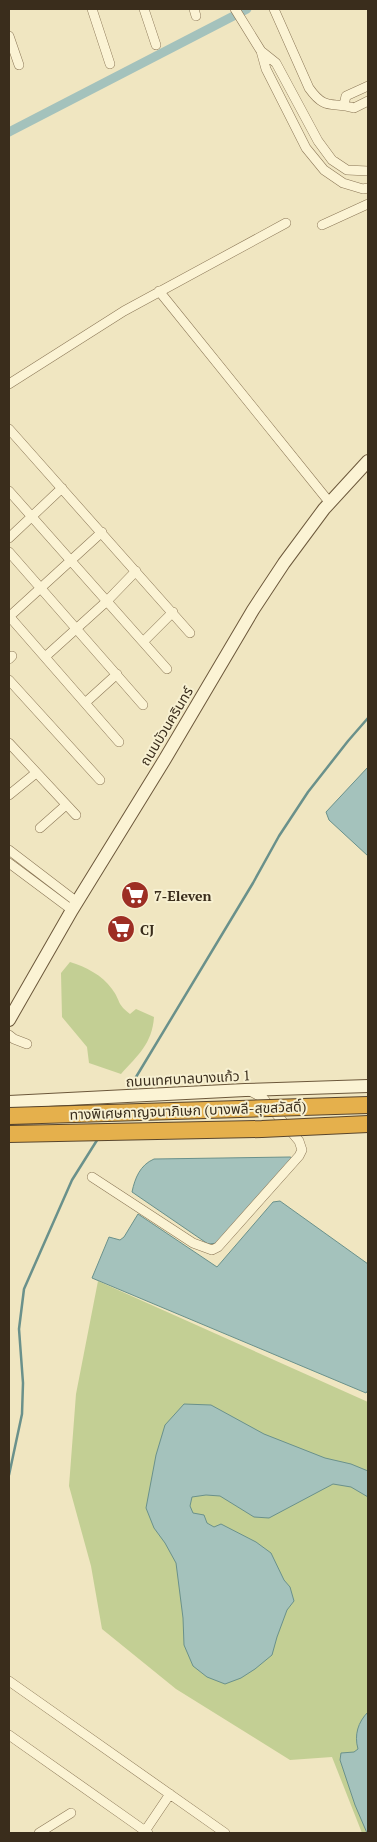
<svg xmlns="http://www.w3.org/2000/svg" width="377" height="1842" font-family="'PT Serif','Noto Sans Thai',serif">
  <rect width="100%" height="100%" fill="#f0e6c1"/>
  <path fill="#c3cf94" d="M70 962C86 967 102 975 112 989 121 1001 116 1003 130 1014L136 1009 154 1017C152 1044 138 1055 121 1074L89 1063 87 1047 62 1017 61 973Z
    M98 1281 368 1402V1833H362L332 1757 290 1760 176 1689 102 1629 91 1566 69 1486 76 1394Z"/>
  <path fill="#a4c2bc" stroke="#6a918b" d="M368 767V856L329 820 326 812Z
    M290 1157 293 1158 218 1243 208 1244 132 1192C135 1178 140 1165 154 1159Z
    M280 1201 368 1264V1390L366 1393 92 1278 109 1237 120 1240 124 1237 138 1214 217 1267 273 1202Z
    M184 1404 211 1405 264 1434 325 1458 351 1464 368 1471V1497L351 1487 333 1484 269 1518 254 1517 220 1496 206 1495 192 1497 190 1506 193 1513 204 1515 207 1523 214 1527 221 1524 256 1542 271 1553 284 1580 290 1587 294 1601 287 1610 277 1637 272 1655 255 1669 241 1678 225 1684 207 1677 193 1666 184 1645 183 1618 176 1563 165 1543 154 1528 146 1508 156 1455 165 1425Z
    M368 1712V1833H367L355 1805 340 1760 341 1753 354 1752 358 1749C354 1735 358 1722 368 1712Z"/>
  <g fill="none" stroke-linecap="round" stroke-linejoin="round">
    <path stroke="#6a918b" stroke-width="2.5" d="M127 1092 253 883 279 836 308 792 348 741 368 718
      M9 1475 22 1414 23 1383 19 1329 24 1289 72 1180 99 1137"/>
    <path stroke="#a4c2bc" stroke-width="9" d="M9 132 247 9"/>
    <g stroke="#8b7757" stroke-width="10">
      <path id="street" d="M92 9 110 64
        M144 9 156 45
        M194 9 196 16
        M235 9 261 51 266 69 306 148 324 170 343 183 363 189 368 188
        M274 9 309 88C326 112 332 101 354 108L368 101
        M9 36 19 65
        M261 51 276 63 318 141 332 160 347 170 368 171
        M344 105 346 96 368 86
        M322 225 368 204
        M159 291 330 503
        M9 384 124 311 286 223
        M9 429 190 633
        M9 491 167 669
        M9 538 62 488
        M9 552 143 705
        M9 616 119 742
        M10 616 102 532
        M143 642 173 612
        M45 657 107 601 136 571
        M9 659 12 656
        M9 680 100 780
        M85 703 117 674
        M9 743 76 815
        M9 795 36 773
        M40 828 66 805
        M9 850 77 902
        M9 863 72 910
        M9 1035 14 1039 27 1044
        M92 1177 193 1243 212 1250 218 1247 299 1156 302 1150 299 1141 263 1098 250 1091
        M9 1681 225 1833
        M9 1735 148 1833
        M145 1831 170 1794
        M39 1833 71 1813"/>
    </g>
    <g stroke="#6c583b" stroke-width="14">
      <path id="secondary" d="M9 1020 72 910 165 759 253 610 284 563 324 509 368 461
        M9 1102 245 1090 368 1086"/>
    </g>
    <use href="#street" stroke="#fbf3d4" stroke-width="9"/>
    <use href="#secondary" stroke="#fbf3d4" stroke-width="12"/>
    <g stroke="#58452c" stroke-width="18" stroke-linecap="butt">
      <path id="highway-bridge" d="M9 1116 368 1105
        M9 1134 262 1129 368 1124"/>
    </g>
    <use href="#highway-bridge" stroke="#e5b04c" stroke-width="16"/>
  </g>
  <defs>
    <g id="supermarket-disc" transform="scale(1.4375)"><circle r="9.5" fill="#9d2e24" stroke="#f7f0d1"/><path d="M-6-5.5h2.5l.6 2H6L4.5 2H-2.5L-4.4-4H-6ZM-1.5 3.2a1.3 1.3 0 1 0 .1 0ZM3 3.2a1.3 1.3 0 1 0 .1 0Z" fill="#fff"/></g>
  </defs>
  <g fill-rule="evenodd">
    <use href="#supermarket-disc" x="135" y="895"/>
    <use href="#supermarket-disc" x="121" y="929"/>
  </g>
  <g text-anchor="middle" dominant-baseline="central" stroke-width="4" stroke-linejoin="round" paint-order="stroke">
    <g font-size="14" fill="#3a2d1c" stroke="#f7f0d1">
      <text transform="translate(166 726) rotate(-59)">ถนนบัวนครินทร์</text>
      <text transform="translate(188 1078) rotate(-3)">ถนนเทศบาลบางแก้ว 1</text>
      <text transform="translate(188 1110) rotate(-2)">ทางพิเศษกาญจนาภิเษก (บางพลี-สุขสวัสดิ์)</text>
    </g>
    <g font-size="14" font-weight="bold" fill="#3a2d1c" stroke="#f7f0d1" text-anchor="start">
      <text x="154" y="895">7-Eleven</text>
      <text x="140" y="929">CJ</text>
    </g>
  </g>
  <rect width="377" height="1842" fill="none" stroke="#3a2d1c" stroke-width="20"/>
</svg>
